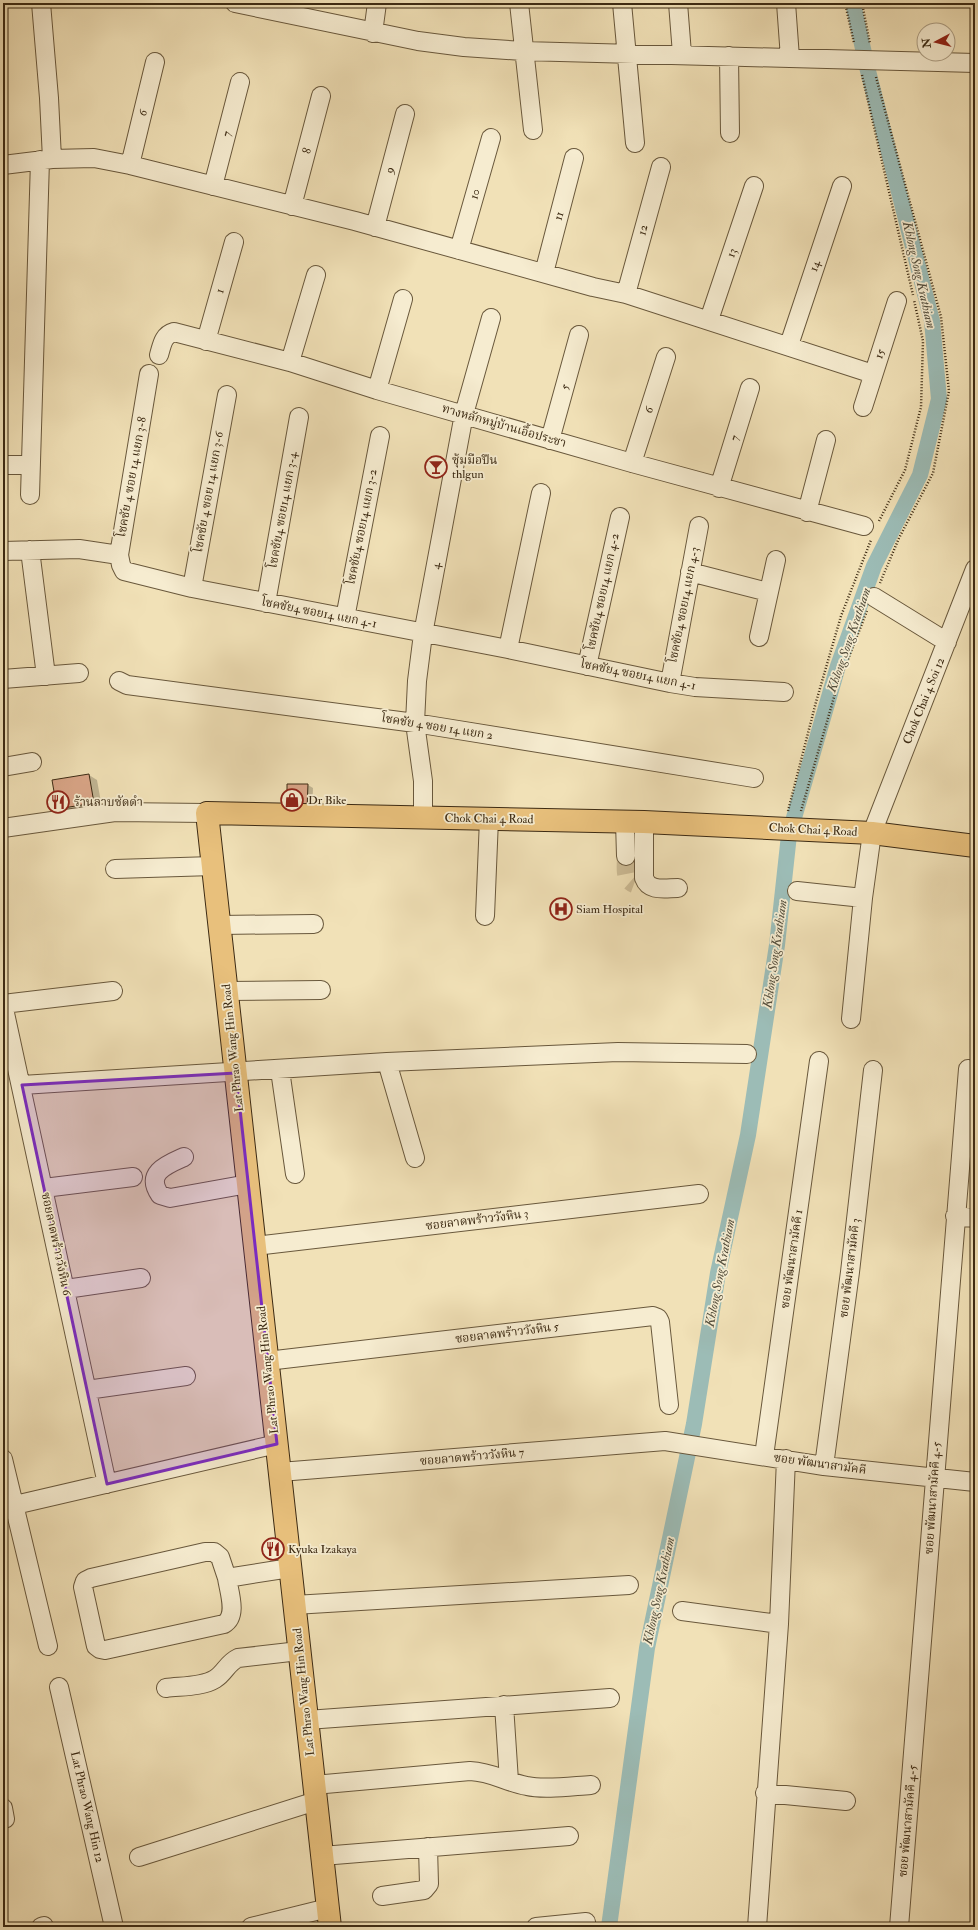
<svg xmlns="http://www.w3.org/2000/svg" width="978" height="1930" font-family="'IM FELL Double Pica','Noto Serif Thai',serif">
  <rect width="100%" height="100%" fill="#f1e1b7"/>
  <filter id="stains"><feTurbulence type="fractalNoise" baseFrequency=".005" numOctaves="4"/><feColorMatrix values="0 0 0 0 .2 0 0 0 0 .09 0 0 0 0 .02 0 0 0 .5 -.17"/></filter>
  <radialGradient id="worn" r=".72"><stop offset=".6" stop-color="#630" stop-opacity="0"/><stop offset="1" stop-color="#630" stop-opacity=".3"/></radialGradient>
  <path fill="#0003" d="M89 775 97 780 102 808 66 813 57 808Z
    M308 785 313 788 312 811H293Z"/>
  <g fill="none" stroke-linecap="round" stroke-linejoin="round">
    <path stroke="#9cbcb6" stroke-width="16" d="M609 1927 647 1648 694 1424 718 1273 748 1135 777 945 789 835 838 666 874 566 920 475 939 399 932 321 867 67 853 3"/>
  </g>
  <path fill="#d9a587" stroke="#3c2a13" d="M89 774 94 803 57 809 52 780Z
    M287 784H308L307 809 287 808Z"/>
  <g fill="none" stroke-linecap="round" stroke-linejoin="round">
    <path stroke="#cdbc96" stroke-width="18" stroke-dasharray="18 9" stroke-linecap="butt" d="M626 856C626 866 623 880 634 884"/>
    <g stroke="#69583c" stroke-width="20">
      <path id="minor" d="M41 3 49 98 52 159
        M235 3 418 41 464 47 523 51 975 63
        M519 3 533 130
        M622 3 635 143
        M678 3 682 54
        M786 3 790 58
        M373 33 377 3
        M729 56 730 133
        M3 165 52 159 94 158 130 165 355 221 593 287 626 294 873 374
        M130 165 155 62
        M213 186 240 82
        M292 206 321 96
        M375 227 405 114
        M459 250 491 138
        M544 273 574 158
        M626 294 661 167
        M709 320 754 186
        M206 341 234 242
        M789 345 842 186
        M159 355C162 345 163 335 174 332L290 362 377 390 632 463 864 526
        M290 362 316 275
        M149 374 119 555 121 565 124 571 192 588 508 649 670 683 695 687 784 692
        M377 390 403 299
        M863 407 897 301
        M550 440 579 335
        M632 463 666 357
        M3 465H31
        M719 488 750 388
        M30 495 40 160
        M807 512 826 440
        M30 550 46 676
        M3 551 79 549 119 555
        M690 572 768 592
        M192 588 227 395
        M874 597 947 642
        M266 603 299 417
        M345 618 380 436
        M759 637 776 560
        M508 649 541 493
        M587 666 620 517
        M3 679 79 673
        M119 681 127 685 415 723 754 778
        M670 683 699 526
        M3 767 32 762
        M423 818V781L415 723 417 681 423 634 464 414 491 318
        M625 822 626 856
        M644 822V878C649 892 665 888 678 888
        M3 828 115 812 207 813
        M115 869 213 866
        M797 891 863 898
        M485 916 489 819
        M219 925 314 924
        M227 991 321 990
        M3 1004 107 1484
        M3 1004 113 991
        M851 1019 863 898 872 833 975 569
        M387 1062 415 1158
        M280 1070 295 1174
        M22 1085 387 1062 618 1052 747 1054
        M184 1157C166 1165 145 1173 160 1195L170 1198 248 1184
        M44 1188 133 1177
        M955 1216 975 1218
        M255 1246 699 1194
        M66 1289 141 1278
        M267 1361 653 1316 658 1318 660 1322 669 1405
        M87 1390 186 1376
        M764 1456 819 1061
        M3 1459 48 1646
        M824 1466 850 1272 873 1070
        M280 1472 665 1441 824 1466 975 1482
        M15 1505 277 1444
        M227 1578C229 1592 238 1616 224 1624L105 1650 100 1649 96 1646 83 1587 85 1581 91 1578 205 1552H214L220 1557 227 1578 290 1568
        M294 1605 629 1585
        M682 1611 779 1624
        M59 1687 114 1927
        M166 1688C181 1686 202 1687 215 1679 225 1673 227 1663 238 1658L299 1651
        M504 1705 509 1781
        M307 1720 610 1698
        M314 1785 470 1771C493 1772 505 1782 527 1786 544 1790 573 1786 591 1785
        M765 1793 846 1801
        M3 1808 5 1819
        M322 1856 569 1836
        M139 1857 316 1801
        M382 1896 424 1890 429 1884 428 1847
        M41 1927 44 1926
        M251 1927 328 1908
        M536 1927 586 1922
        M757 1927 779 1624 786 1459
        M899 1927 968 1069"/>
    </g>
    <g stroke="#3c2a13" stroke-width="24">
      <path id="major" d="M330 1927 207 813 644 822 872 833 975 846"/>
    </g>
    <path stroke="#3c2a13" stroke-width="2.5" stroke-dasharray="1 2" stroke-linecap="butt" d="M845 3 854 43
      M862 3 870 44
      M862 75 913 295
      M876 77 941 317 949 391 933 473 899 538 880 583
      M879 521 905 470 921 407 923 341 914 300
      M788 811 816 702 841 616 871 540
      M801 811 837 687 867 611"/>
    <use href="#minor" stroke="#f6ecd0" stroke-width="18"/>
    <use href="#major" stroke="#e8c07c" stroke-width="22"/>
  </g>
  <path fill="#7b2cbf" fill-opacity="0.2" stroke="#7b2cbf" stroke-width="3" stroke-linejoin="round" d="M236 1073 277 1444 107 1484 22 1085Z"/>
  <defs>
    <g id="bar-ring" transform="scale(1.15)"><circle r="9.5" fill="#f6ecd0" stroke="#8f2418" stroke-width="1.5"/><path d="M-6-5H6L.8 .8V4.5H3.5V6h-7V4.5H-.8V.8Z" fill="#8f2418"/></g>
    <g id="shop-ring" transform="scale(1.15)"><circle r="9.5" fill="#f6ecd0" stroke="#8f2418" stroke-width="1.5"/><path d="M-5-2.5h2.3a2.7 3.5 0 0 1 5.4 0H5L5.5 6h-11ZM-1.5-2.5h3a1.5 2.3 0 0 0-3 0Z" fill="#8f2418"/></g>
    <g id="restaurant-ring" transform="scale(1.15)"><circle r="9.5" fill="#f6ecd0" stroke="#8f2418" stroke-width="1.5"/><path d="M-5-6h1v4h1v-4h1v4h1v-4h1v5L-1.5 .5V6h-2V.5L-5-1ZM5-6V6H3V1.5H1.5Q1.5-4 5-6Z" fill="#8f2418"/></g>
    <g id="hospital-ring" transform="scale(1.15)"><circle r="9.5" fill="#f6ecd0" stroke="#8f2418" stroke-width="1.5"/><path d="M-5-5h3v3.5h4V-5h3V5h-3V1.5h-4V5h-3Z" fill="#8f2418"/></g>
  </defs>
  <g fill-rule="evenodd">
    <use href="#bar-ring" x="436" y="467"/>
    <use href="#shop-ring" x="292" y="800"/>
    <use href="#restaurant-ring" x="58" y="802"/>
    <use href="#hospital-ring" x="561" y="909"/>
    <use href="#restaurant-ring" x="273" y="1549"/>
  </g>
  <g text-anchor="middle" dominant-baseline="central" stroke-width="3.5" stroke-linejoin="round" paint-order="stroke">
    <g font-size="12" fill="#3c2a13" stroke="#f6ecd0">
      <text transform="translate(143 113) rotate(-76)">6</text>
      <text transform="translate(227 134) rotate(-75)">7</text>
      <text transform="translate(307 151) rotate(-75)">8</text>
      <text transform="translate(390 170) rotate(-75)">9</text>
      <text transform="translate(475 194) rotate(-74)">10</text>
      <text transform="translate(559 216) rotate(-75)">11</text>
      <text transform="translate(643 230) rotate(-74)">12</text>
      <text transform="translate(732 253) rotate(-71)">13</text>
      <text transform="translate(815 266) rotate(-71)">14</text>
      <text transform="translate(220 291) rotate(-74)">1</text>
      <text transform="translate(880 354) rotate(-72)">15</text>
      <text transform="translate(565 387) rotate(-74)">5</text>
      <text transform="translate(649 410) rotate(-72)">6</text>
      <text transform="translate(504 426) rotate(16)">ทางหลักหมู่บ้านเอื้อประชา</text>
      <text transform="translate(735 438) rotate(-73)">7</text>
      <text transform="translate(132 477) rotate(-80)">โชคชัย 4 ซอย 14 แยก 3-8</text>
      <text transform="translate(209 492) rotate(-80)">โชคชัย 4 ซอย 14 แยก 3-6</text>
      <text transform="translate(283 510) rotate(-80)">โชคชัย4 ซอย14 แยก 3-4</text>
      <text transform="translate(362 527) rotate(-79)">โชคชัย4 ซอย14 แยก 3-2</text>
      <text transform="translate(436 566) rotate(-80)">4</text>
      <text transform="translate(603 592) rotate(-78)">โชคชัย4 ซอย14 แยก 4-2</text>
      <text transform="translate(684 605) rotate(-79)">โชคชัย4 ซอย14 แยก 4-3</text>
      <text transform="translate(319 613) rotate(11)">โชคชัย4 ซอย14 แยก 4-1</text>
      <text transform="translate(638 675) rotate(11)">โชคชัย4 ซอย14 แยก 4-1</text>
      <text transform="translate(924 701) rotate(-68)">Chok Chai 4 Soi 12</text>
      <text transform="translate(437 727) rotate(9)">โชคชัย 4 ซอย 14 แยก 2</text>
      <text transform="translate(489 819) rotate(1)">Chok Chai 4 Road</text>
      <text transform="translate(813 830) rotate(3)">Chok Chai 4 Road</text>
      <text transform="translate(233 1048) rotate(-96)">Lat Phrao Wang Hin Road</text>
      <text transform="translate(477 1220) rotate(-7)">ซอยลาดพร้าววังหิน 3</text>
      <text transform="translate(56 1244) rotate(78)">ซอยลาดพร้าววังหิน 6</text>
      <text transform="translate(792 1259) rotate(-82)">ซอย พัฒนาสามัคคี 1</text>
      <text transform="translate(850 1268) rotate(-83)">ซอย พัฒนาสามัคคี 3</text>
      <text transform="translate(507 1333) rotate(-7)">ซอยลาดพร้าววังหิน 5</text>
      <text transform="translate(268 1370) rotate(-96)">Lat Phrao Wang Hin Road</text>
      <text transform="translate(472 1457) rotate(-5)">ซอยลาดพร้าววังหิน 7</text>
      <text transform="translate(820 1464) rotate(8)">ซอย พัฒนาสามัคคี</text>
      <text transform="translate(933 1498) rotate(-86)">ซอย พัฒนาสามัคคี 4-5</text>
      <text transform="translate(304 1692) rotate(-96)">Lat Phrao Wang Hin Road</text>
      <text transform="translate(87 1807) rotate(77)">Lat Phrao Wang Hin 12</text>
      <text transform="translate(908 1821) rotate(-85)">ซอย พัฒนาสามัคคี 4-5</text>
    </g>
    <g font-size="12" fill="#3c2a13" stroke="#f6ecd0" text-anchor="start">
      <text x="452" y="460">ซุ้มมือปืน<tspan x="452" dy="14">thlgun</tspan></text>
      <text x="308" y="800">Dr Bike</text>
      <text x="74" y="802">ร้านลาบซัดดำ</text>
      <text x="576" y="909">Siam Hospital</text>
      <text x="288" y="1549">Kyuka Izakaya</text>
    </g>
    <g font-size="13" font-style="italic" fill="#544e3c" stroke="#f6ecd0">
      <text transform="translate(919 275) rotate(77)">Khlong Song Krathiam</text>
      <text transform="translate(849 640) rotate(-71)">Khlong Song Krathiam</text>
      <text transform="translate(775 954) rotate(-82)">Khlong Song Krathiam</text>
      <text transform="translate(720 1273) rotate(-79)">Khlong Song Krathiam</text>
      <text transform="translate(659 1591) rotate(-78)">Khlong Song Krathiam</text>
    </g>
  </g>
  <rect width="978" height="1930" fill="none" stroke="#f1e1b7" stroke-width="16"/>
  <rect x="4" y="4" width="970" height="1922" fill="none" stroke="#3c2a13" stroke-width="2"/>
  <rect x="8" y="8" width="962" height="1914" fill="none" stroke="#3c2a13"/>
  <g transform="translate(936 42) rotate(263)"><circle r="19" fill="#f6ecd0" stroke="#ac9e84"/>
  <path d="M0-3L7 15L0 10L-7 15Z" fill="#8f2418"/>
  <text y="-6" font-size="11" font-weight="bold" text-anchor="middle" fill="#3c2a13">N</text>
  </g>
  <rect width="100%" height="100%" filter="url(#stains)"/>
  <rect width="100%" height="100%" fill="url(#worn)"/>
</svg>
